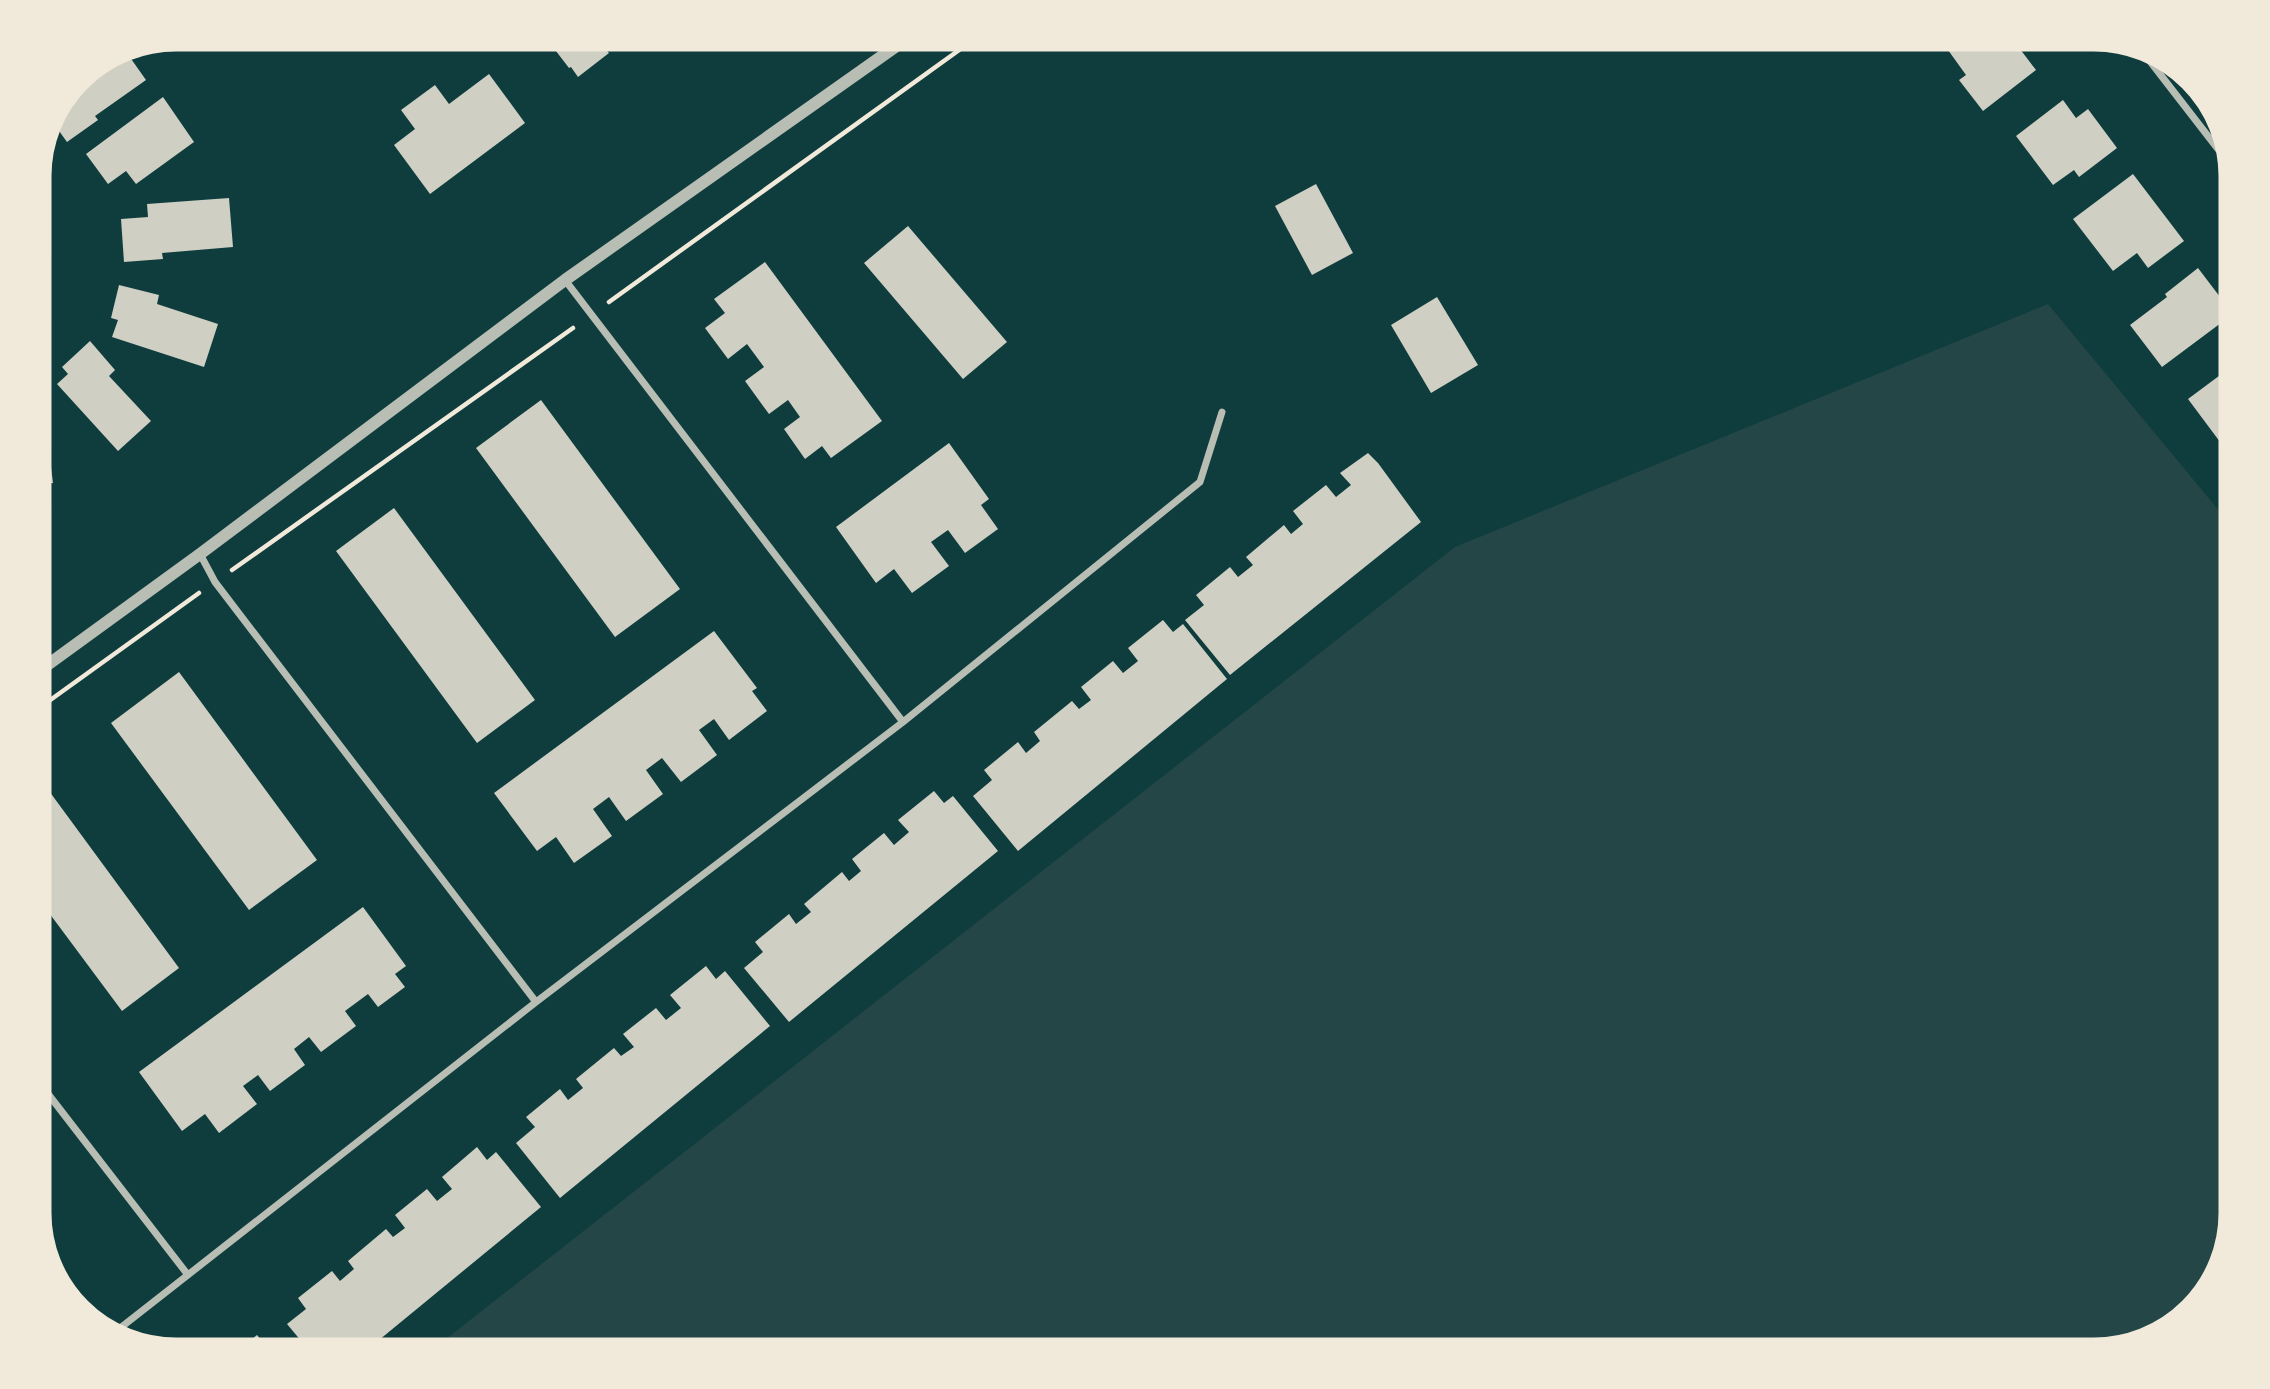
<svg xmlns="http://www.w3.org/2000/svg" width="2270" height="1389" font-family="'Public Sans',sans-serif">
  <rect width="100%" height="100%" fill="#0f3d3e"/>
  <path fill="#244646" d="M2048 304 2235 530V1213L2216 1283 2165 1335 2094 1354H427L1455 547Z"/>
  <path fill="#cfcfc3" d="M558 35H613L601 44 609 53 578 77 571 67 569 68 549 42Z
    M1240 35H1265L1249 47Z
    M1967 35H2025L2030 41 2020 49 2036 70 1983 111 1959 80 1966 75 1948 50Z
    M122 46 146 80 95 116 98 120 67 142 49 117 77 76Z
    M489 74 525 123 430 194 394 145 415 129 401 110 435 85 449 104Z
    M163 97 194 142 136 184 126 171 108 184 86 154Z
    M2063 100 2076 118 2088 109 2117 148 2079 177 2074 170 2053 185 2016 136Z
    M2133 174 2184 241 2148 268 2137 253 2113 271 2073 219Z
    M1316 184 1353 253 1312 275 1275 206Z
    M229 198 233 247 162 253 163 259 124 262 121 219 148 217 147 204Z
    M908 226 1007 342 963 379 864 263Z
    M765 262 882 421 831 458 822 446 805 459 784 429 800 417 788 400 769 414 745 381 764 367 747 344 728 359 705 328 725 313 714 299Z
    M2198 268 2233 314 2162 367 2130 325 2167 297 2165 294Z
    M119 285 159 295 157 304 218 324 204 367 112 337 118 320 111 318Z
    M1437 297 1478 365 1431 393 1391 325Z
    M90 341 115 370 109 376 151 421 118 451 57 384 68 374 62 367Z
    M2235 364V456L2232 458 2188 399Z
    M40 380 53 483 35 485V381Z
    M541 400 680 589 615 637 476 448Z
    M949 443 989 499 981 505 998 529 965 553 948 530 931 542 949 566 912 593 894 569 876 583 836 527Z
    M1368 453 1378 463 1421 522 1230 675 1185 620 1204 605 1196 595 1230 567 1238 577 1253 565 1246 557 1284 525 1291 534 1303 524 1293 511 1326 485 1336 497 1351 485 1340 473Z
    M394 508 535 700 477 743 336 551Z
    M1163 620 1173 632 1183 624 1227 679 1018 851 973 796 992 780 984 770 1018 742 1026 753 1040 741 1034 732 1072 701 1079 709 1091 700 1081 687 1113 661 1123 673 1138 661 1128 648Z
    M714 631 757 688 752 691 767 711 729 740 714 719 699 730 717 755 681 782 662 758 646 770 663 794 626 821 609 797 593 809 612 836 574 863 556 837 537 851 494 793Z
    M179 672 317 860 249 910 111 723Z
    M41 780 179 968 122 1011 35 894V784Z
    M934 791 944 803 953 796 998 851 789 1022 744 968 763 952 755 942 789 914 796 924 811 912 804 904 842 872 849 881 861 871 852 859 884 833 894 845 909 832 898 820Z
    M363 907 406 966 395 974 405 987 378 1007 368 994 345 1011 356 1026 321 1052 309 1037 294 1049 305 1065 270 1091 258 1075 243 1086 257 1104 219 1133 205 1114 182 1131 139 1072Z
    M706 966 716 979 725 971 770 1026 560 1198 516 1143 535 1127 526 1117 560 1089 568 1100 583 1088 576 1079 614 1048 621 1056 634 1047 623 1034 656 1008 666 1020 681 1008 670 995Z
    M477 1147 487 1160 496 1152 541 1207 362 1354H312L287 1324 306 1309 298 1298 332 1271 340 1281 354 1269 348 1261 386 1229 393 1237 405 1228 395 1215 427 1189 437 1201 452 1189 442 1177Z
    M257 1335 273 1354H234Z"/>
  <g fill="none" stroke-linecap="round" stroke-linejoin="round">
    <path stroke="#f1e9da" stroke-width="4.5" d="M609 302 980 35
      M232 570 573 328
      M35 711 199 593"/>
    <path stroke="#b8beb3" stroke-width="7" d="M2139 47 2235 171
      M565 280 903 722
      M200 554 215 582 536 1002
      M35 1077 188 1275
      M110 1336 536 1002 903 722 1200 482 1222 412"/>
    <path stroke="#b8beb3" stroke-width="12" d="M35 674 200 554 565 280 912 35"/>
  </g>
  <path d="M0 0H2270V1389H0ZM176 47H2094A129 129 0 0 1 2223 176V1213A129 129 0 0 1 2094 1342H176A129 129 0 0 1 47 1213V176A129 129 0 0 1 176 47Z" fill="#f1e9da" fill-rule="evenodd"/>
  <path fill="none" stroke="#f1e9da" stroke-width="9" d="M176 47H2094A129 129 0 0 1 2223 176V1213A129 129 0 0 1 2094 1342H176A129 129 0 0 1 47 1213V176A129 129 0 0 1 176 47Z"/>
</svg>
